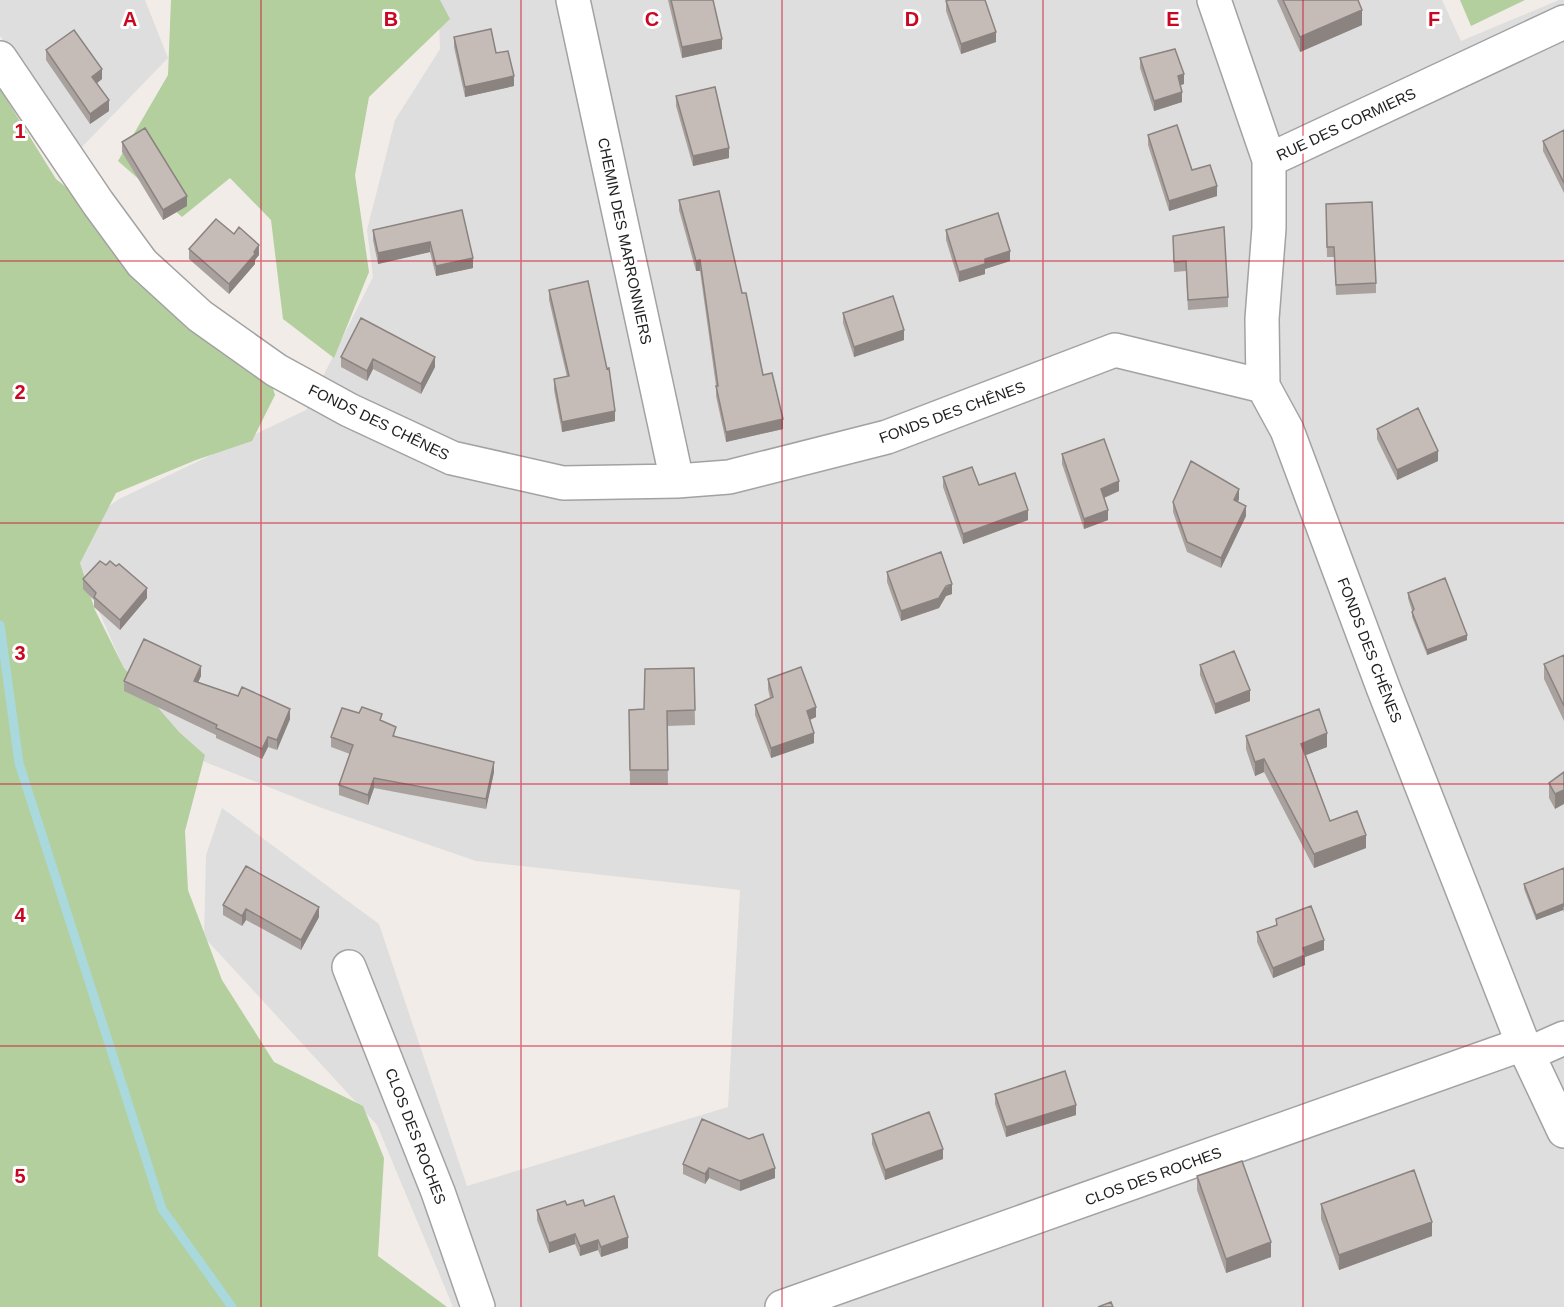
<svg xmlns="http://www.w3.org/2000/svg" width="1564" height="1307" font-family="Arial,sans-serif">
  <rect width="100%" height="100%" fill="#f1ece7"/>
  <path fill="#dfdede" d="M0 0H145L168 58 80 149 0 36Z
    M438 0H1442L1461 41 1559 0H1564V1307H453L377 1125 204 937 206 855 222 808 379 924 467 1186 728 1107 740 890 476 861 319 807 157 743 66 537 119 499 306 410 373 277 367 230 395 120 440 49Z"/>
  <path fill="#b3cf9e" d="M171 0H440L450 19 369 97 355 175 369 272 334 358 283 319 271 220 230 178 182 217 118 161 168 75Z
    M1460 0H1525L1471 26Z
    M0 89 56 179 250 336 269 376 275 395 252 441 196 460 116 493 80 563 95 610 124 668 179 732 205 755 185 831 188 890 222 980 274 1062 363 1106 384 1158 378 1256 447 1307H0Z"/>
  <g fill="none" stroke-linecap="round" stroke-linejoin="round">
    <path stroke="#a9d8dd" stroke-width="9" d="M0 625 19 763 162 1209 232 1307"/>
    <g stroke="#a2a2a2" stroke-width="36">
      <path id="minor" d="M573 0 677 481
        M1214 0 1269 160
        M1564 22 1269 160V228L1262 319 1263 386 1287 430 1384 690 1523 1044 1564 1131
        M0 58 98 203 142 263 200 316 276 370 349 410 452 458 563 483 677 481 729 477 887 437 1115 350 1263 386
        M349 967 438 1192 478 1307
        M1528 1054 1564 1038
        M782 1307 1523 1044"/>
    </g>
    <use href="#minor" stroke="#fff" stroke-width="33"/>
  </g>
  <path fill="#a9a19d" d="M668 0H713L722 49 682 58Z
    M1277 0H1358L1362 25 1300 52Z
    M946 1 996 42 961 54 946 11Z
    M454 37 496 53 514 86 465 97 454 47Z
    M46 50 102 79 97 83 109 111 90 124 46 60Z
    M1140 58 1184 84 1180 85 1182 102 1154 111 1140 68Z
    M676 96 729 158 693 166 676 106Z
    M1564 130V193L1543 151V141Z
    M1148 135 1192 170 1217 196 1169 211 1148 145Z
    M122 142 187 206 163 220 122 152Z
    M679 200 742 293 763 375 783 429 726 442 716 396V386L700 271H696L679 210Z
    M462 210 473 268 436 276 430 252 378 264 373 240V230Z
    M1326 214 1376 283V293L1336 295 1334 257H1327Z
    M946 230 1010 261 985 269V274L959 282 946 240Z
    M1173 236 1228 297V307L1188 310 1186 271 1174 272Z
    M189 249 259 255 255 260V264L229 294 189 259Z
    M549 290 615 421 562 432 554 390V379L567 377 549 300Z
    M843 313 904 340 854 357 843 323Z
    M361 318 435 367 421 394 373 369 367 381 341 367V357Z
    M1377 429 1438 461 1397 480 1377 439Z
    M1062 454 1119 491 1104 498 1108 520 1084 529 1062 464Z
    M943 477 979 485 1028 520 963 544 943 487Z
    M1239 499 1238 502 1246 516 1221 568 1187 552 1173 512V502Z
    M887 572 952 594 946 596 939 608 901 621 887 582Z
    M83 579 147 598 120 630 94 607V600L83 589Z
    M1408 593 1467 640 1427 655 1412 617V611L1408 598Z
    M1564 655V721L1544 679V664Z
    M1200 665 1250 701 1215 714 1200 675Z
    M694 668 695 725 667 726 668 785H630L629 710 644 709Z
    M201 676 198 682 290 719 277 750 268 747 262 759 216 738V735L124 691V681Z
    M768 679 816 717 810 720 814 743 771 758 755 715V705L770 698 768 689Z
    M359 713 382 721 396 737 494 772 486 809 374 788 368 805 339 795V785L350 754 331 747V737Z
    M1246 736 1327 747 1306 755 1330 821 1366 848 1314 868 1264 772 1255 776 1246 749Z
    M1564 772 1555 809 1549 798V783Z
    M1564 868V912L1563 910 1536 920 1524 889V884Z
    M223 905 319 917 301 950 246 920 242 926 223 915Z
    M1276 919 1324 950 1305 957V965L1273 978 1257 942V932L1276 925Z
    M995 1094 1076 1115 1006 1137 995 1104Z
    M872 1134 943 1159 885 1180 872 1144Z
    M683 1164 775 1178 740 1191 709 1178 705 1184 683 1174Z
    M1197 1176 1271 1257 1226 1273 1197 1190Z
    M1321 1204 1432 1236 1339 1270 1321 1219Z
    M585 1206 628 1248 601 1257 598 1250 580 1256 575 1244 549 1253 537 1220V1210Z"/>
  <path fill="#8a8380" d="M1362 10V25L1300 52V37Z
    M996 32V42L961 54V44Z
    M722 39V49L682 58V47Z
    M102 69V79L92 87V77Z
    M1184 74V84L1178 86V76Z
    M514 76V86L465 97V87Z
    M1182 92V102L1154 111V101Z
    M109 100V111L90 124V114Z
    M729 148V158L693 166V156Z
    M1217 186V196L1169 211V201Z
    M187 196V206L163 220V210Z
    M430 242V252L378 264V253Z
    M259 245V255L255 260V264L229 294V284Z
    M1010 251V261L985 269V274L959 282V272L985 259Z
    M473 258V268L436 276V266Z
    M700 260V271H696V261Z
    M904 330V340L854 357V347Z
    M435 357V367L421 394V384Z
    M373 359V369L367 381V371Z
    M615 411V421L562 432V422Z
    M783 419V429L726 442V432Z
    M1438 451V461L1397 480V470Z
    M1119 481V491L1101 499V489Z
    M1239 489V499L1234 510V500Z
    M1246 506V516L1221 568V558Z
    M1028 510V520L963 544V534Z
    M1108 510V520L1084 529V519Z
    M952 584V594L946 596 939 608 901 621V611Z
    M147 588V598L120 630V620Z
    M1467 635V640L1427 655V650Z
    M201 666V676L194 691V681Z
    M1250 690V701L1215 714V704Z
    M816 707V717L807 721V711Z
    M290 709V719L277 750V740Z
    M814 733V743L771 758V748Z
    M1327 733V747L1301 757V744Z
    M268 737V747L262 759V749Z
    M1264 759V772L1255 776V762Z
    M494 762V772L486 809V799Z
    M374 778V788L368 805V795Z
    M1564 790V804L1555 809V794Z
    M1366 835V848L1314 868V854Z
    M1563 904V910L1536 920V915Z
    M319 907V917L301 950V940Z
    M246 909V920L242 926V916Z
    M1324 940V950L1305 957V965L1273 978V968L1303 948Z
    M1076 1105V1115L1006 1137V1127Z
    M943 1149V1159L885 1180V1170Z
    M709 1168V1178L705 1184V1174Z
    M775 1168V1178L740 1191V1181Z
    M1432 1222V1236L1339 1270V1255Z
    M575 1234V1244L549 1253V1243Z
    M628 1237V1248L601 1257V1247Z
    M598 1240V1250L580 1256V1246Z
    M1271 1242V1257L1226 1273V1259Z"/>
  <path fill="#c5bbb7" stroke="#8a8380" stroke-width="1.5" d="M671 0H713L722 39 682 47Z
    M949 0H985L996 32 961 44 946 1Z
    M1283 0H1358L1362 10 1300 37Z
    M491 29 496 53 508 51 514 76 465 87 454 37Z
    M74 30 102 69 92 77 109 100 90 114 46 50Z
    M1175 49 1184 74 1178 76 1182 92 1154 101 1140 58Z
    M715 87 729 148 693 156 676 96Z
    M1177 125 1192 170 1210 165 1217 186 1169 201 1148 135Z
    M145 128 187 196 163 210 122 142Z
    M1564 130V183L1543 141Z
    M719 191 742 293H746L763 375 772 373 783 419 726 432 716 386H718L700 260 696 261 679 200Z
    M1372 202 1376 283 1336 285 1334 247H1327L1326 204Z
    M462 210 473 258 436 266 430 242 378 253 373 230Z
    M998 213 1010 251 985 259V264L959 272 946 230Z
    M216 219 234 234 239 227 259 245 254 252 255 254 229 284 189 249Z
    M1224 227 1228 297 1188 300 1186 261 1174 262 1173 236Z
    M588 281 607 369 609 368 615 411 562 422 554 379 569 376 549 290Z
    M893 296 904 330 854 347 843 313Z
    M361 318 435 357 421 384 373 359 367 371 341 357Z
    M1418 408 1438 451 1397 470 1377 429Z
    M1104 439 1119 481 1101 489 1108 510 1084 519 1062 454Z
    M1191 461 1239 489 1234 500 1246 506 1221 558 1187 542 1173 502Z
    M972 467 979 485 1015 473 1028 510 963 534 943 477Z
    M941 552 952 584 946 586 939 598 901 611 887 572Z
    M100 561 106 565 110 561 116 566 119 564 147 588 120 620 94 597 96 593 83 579Z
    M1445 578 1467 635 1427 650 1412 612 1414 609 1408 593Z
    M144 639 201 666 194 681 238 696 242 687 290 709 277 740 268 737 262 749 216 728 217 725 124 681Z
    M1234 651 1250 690 1215 704 1200 665Z
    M1564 655V706L1544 664Z
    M801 667 816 707 807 711 814 733 771 748 755 705 773 697 768 679Z
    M694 668 695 710 667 711 668 770H630L629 710 644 709 645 669Z
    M362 707 382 714 380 720 396 727 393 736 494 762 486 799 374 778 368 795 339 785 353 745 331 737 342 708 359 713Z
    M1319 709 1327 733 1301 744 1330 821 1357 811 1366 835 1314 854 1264 759 1255 762 1246 736Z
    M1564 772V790L1555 794 1549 783Z
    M246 866 319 907 301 940 246 909 242 916 223 905Z
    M1564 868V907L1563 904 1536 915 1524 884Z
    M1311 906 1324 940 1303 948 1305 955 1273 968 1257 932 1277 925 1276 919Z
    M1065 1071 1076 1105 1006 1127 995 1094Z
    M929 1112 943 1149 885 1170 872 1134Z
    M702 1119 749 1139 763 1134 775 1168 740 1181 709 1168 705 1174 683 1164Z
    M1242 1161 1271 1242 1226 1259 1197 1176Z
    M1414 1170 1432 1222 1339 1255 1321 1204Z
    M614 1196 628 1237 601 1247 598 1240 580 1246 575 1234 549 1243 537 1210 565 1201 567 1205 583 1200 585 1206Z
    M1111 1302 1113 1307H1098Z"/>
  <path fill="none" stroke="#cb0621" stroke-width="1.5" stroke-opacity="0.55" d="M261 0V1307M521 0V1307M782 0V1307M1043 0V1307M1303 0V1307M0 261H1564M0 523H1564M0 784H1564M0 1046H1564"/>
  <g text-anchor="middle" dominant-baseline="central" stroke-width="6" stroke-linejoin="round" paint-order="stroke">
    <g font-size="15" fill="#212121" stroke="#fff">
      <text transform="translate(1346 124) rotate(-25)">RUE DES CORMIERS</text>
      <text transform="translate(625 241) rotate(78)">CHEMIN DES MARRONNIERS</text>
      <text transform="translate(952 412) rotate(-20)">FONDS DES CHÊNES</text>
      <text transform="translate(379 422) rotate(26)">FONDS DES CHÊNES</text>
      <text transform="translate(1370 650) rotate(69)">FONDS DES CHÊNES</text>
      <text transform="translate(416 1136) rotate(69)">CLOS DES ROCHES</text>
      <text transform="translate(1153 1176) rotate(-20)">CLOS DES ROCHES</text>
    </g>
  </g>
  <g font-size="20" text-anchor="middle" font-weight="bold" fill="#cb0621" stroke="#fff" stroke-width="6" stroke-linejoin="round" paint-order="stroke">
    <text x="130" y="26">A</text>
    <text x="391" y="26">B</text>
    <text x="652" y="26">C</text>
    <text x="912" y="26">D</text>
    <text x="1173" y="26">E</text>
    <text x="1434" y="26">F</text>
    <text x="20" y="138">1</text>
    <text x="20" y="399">2</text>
    <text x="20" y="660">3</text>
    <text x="20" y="922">4</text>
    <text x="20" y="1183">5</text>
  </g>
</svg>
